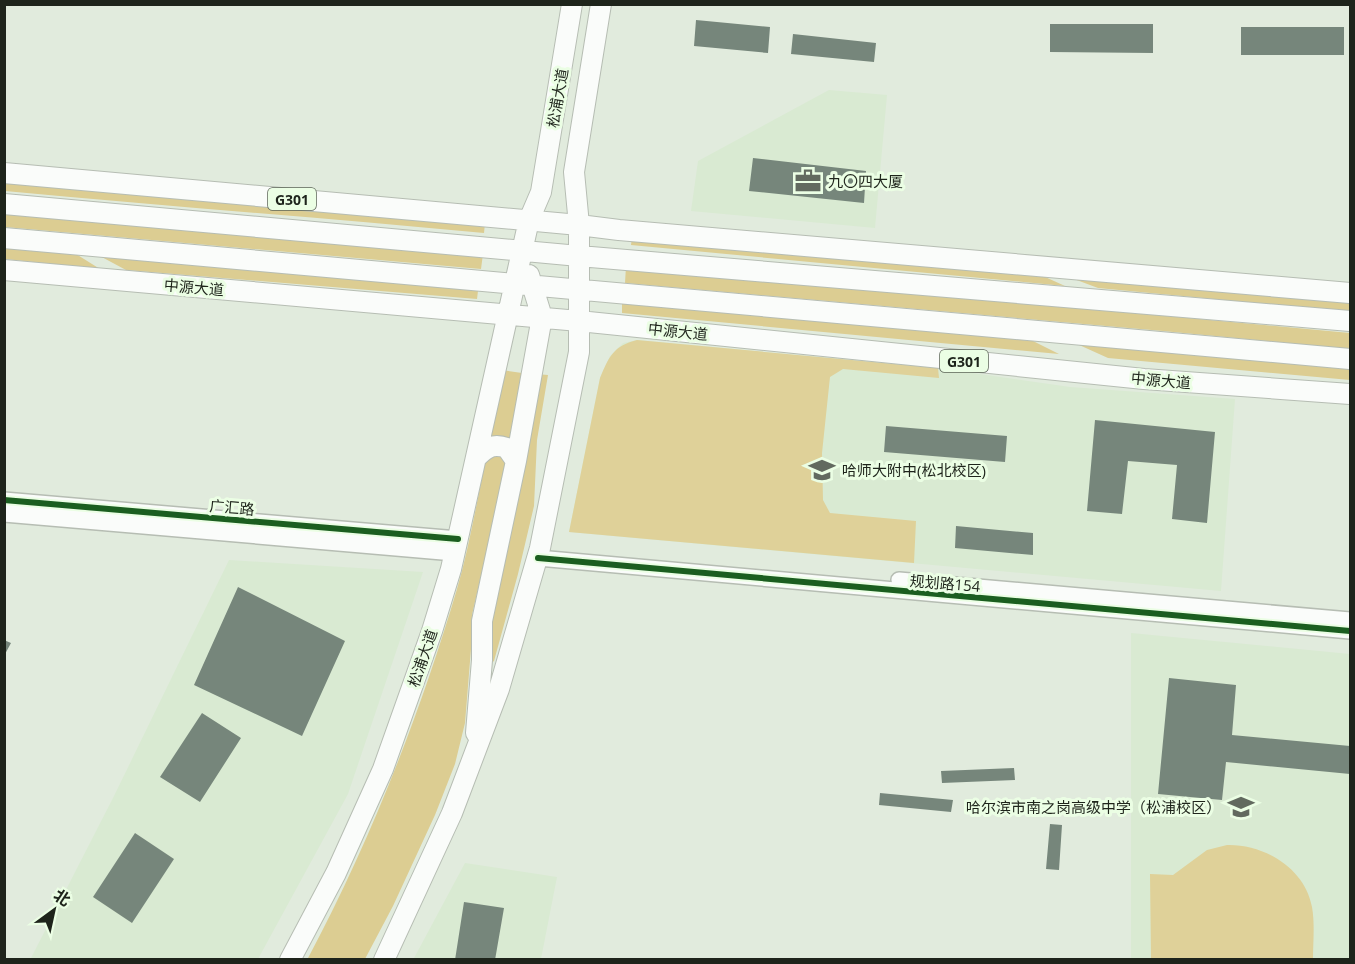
<svg xmlns="http://www.w3.org/2000/svg" width="1355" height="964" font-family="'Open Sans','Noto Sans SC',sans-serif">
  <rect width="100%" height="100%" fill="#e1ebdd"/>
  <path fill="#d9ead2" d="M829 90 887 95 875 228 691 211 698 161Z
    M637 340 938 368 1070 387 1235 399 1221 591 569 532 600 378 610 356 623 343Z
    M229 560 423 572 348 794 258 959 30 960 114 796Z
    M1131 633 1350 654V959H1131Z
    M465 863 557 877 541 959 413 960Z"/>
  <path fill="#dfd199" d="M637 340 938 368 939 378 843 369 830 377 822 453 823 500 830 513 916 521 914 563 569 532 600 378C609 357 613 346 637 340Z
    M1227 845C1264 844 1305 868 1312 907 1315 924 1313 943 1313 959H1151L1150 874 1173 875 1207 850Z"/>
  <path fill="#dccd92" d="M4 181 485 223 484 233C324 218 164 206 5 191Z
    M4 212 483 254 481 269 5 227Z
    M632 237 1032 271 1065 286 631 245Z
    M4 248 76 254 100 269 5 259Z
    M98 255 478 291 477 299 126 270Z
    M626 266 1350 333V349L1163 331 625 283Z
    M1058 273 1350 301V312L1098 288Z
    M622 302 1033 341 1059 354 622 313Z
    M1077 344 1350 369V380L1108 358Z
    M502 370 522 373 510 442 491 438Z
    M536 374 548 375 537 440 534 506 518 574 494 661 489 665 483 632Z
    M494 452 505 458 506 467 472 615 471 649 465 723 455 764 435 815 393 906 365 959 307 960C370 842 419 717 457 589 469 548 476 505 485 464L488 455Z"/>
  <path fill="#76867b" d="M696 20 770 27 768 53 694 46Z
    M1050 24H1153V53L1050 52Z
    M1241 27H1344V55H1241Z
    M793 34 876 43 874 62 791 54Z
    M753 158 866 171 864 203 749 191Z
    M1095 420 1215 432 1207 523 1172 519 1177 465 1128 461 1122 514 1087 511Z
    M886 426 1007 436 1005 462 884 452Z
    M956 526 1033 533V555L955 548Z
    M238 587 345 641 302 736 194 685Z
    M4 640 11 643 4 656Z
    M1169 678 1236 685 1232 735 1350 746V774L1226 762 1222 800 1158 794Z
    M202 713 241 738 200 802 160 777Z
    M1014 768 1015 780 942 783 941 771Z
    M880 793 953 800 951 812 879 805Z
    M1050 824 1062 825 1059 870 1046 869Z
    M135 833 174 859 132 923 93 897Z
    M464 902 504 908 495 960H455Z"/>
  <g fill="none" stroke-linecap="round" stroke-linejoin="round">
    <g stroke="#b6bdb3" stroke-width="18">
      <path id="secondary" d="M4 500 458 539
        M4 514 454 553
        M538 558 1350 631
        M899 580 1350 620"/>
    </g>
    <g stroke="#b6bdb3" stroke-width="22">
      <path id="highway" d="M4 173 579 225 619 230 1350 293
        M4 204 579 256 1350 321
        M4 238 1350 359
        M4 270 579 321 1144 379 1350 394
        M477 457C487 447 494 443 507 448L516 461
        M476 733 482 660V621L516 461 542 317 529 275
        M290 960 336 873 383 769 432 631 451 569 529 220 541 192 572 4
        M384 960 452 813 499 689 540 548 579 352V225L574 172 601 4"/>
    </g>
    <use href="#secondary" stroke="#fafcfa" stroke-width="15"/>
    <use href="#highway" stroke="#fafcfa" stroke-width="20"/>
    <g stroke="#ebfee4" stroke-width="10">
      <path id="cycleway" d="M4 500 458 539
        M538 558 1350 631"/>
    </g>
    <use href="#cycleway" stroke="#1b5e20" stroke-width="6"/>
  </g>
  <defs>
    <g id="office-bare" transform="scale(2.07)"><path d="M-6-3h4V-5.5h4V-3h4V5H-6ZM-1-4.5V-3h2v-1.5ZM-6 0V1H6V0Z" fill="#626a5f" stroke="#ebfee4" stroke-width="2.5" paint-order="stroke"/></g>
    <g id="school-bare" transform="scale(2.07)"><path d="M0-5L7-2L0 1L-7-2ZM-4 1L0 2.5L4 1V4Q0 6-4 4Z" fill="#626a5f" stroke="#ebfee4" stroke-width="2.5" paint-order="stroke"/></g>
  </defs>
  <g fill-rule="evenodd">
    <use href="#office-bare" x="808" y="181"/>
    <use href="#school-bare" x="822" y="470"/>
    <use href="#school-bare" x="1241" y="807"/>
  </g>
  <g text-anchor="middle" dominant-baseline="central" stroke-width="6" stroke-linejoin="round" paint-order="stroke">
    <g fill="#ebfee4" stroke="#5c6557" stroke-width="1.5">
      <rect x="268" y="188" width="48" height="22" rx="4.5"/>
      <rect x="940" y="350" width="48" height="22" rx="4.5"/>
    </g>
    <g font-size="14" font-weight="bold" fill="#1e241b">
      <text x="292" y="199">G301</text>
      <text x="964" y="361">G301</text>
    </g>
    <g font-size="15" fill="#1e241b" stroke="#ebfee4">
      <text transform="translate(557 98) rotate(-80)">松浦大道</text>
      <text transform="translate(194 287) rotate(5)">中源大道</text>
      <text transform="translate(678 331) rotate(6)">中源大道</text>
      <text transform="translate(1161 380) rotate(5)">中源大道</text>
      <text transform="translate(232 507) rotate(5)">广汇路</text>
      <text transform="translate(945 583) rotate(5)">规划路154</text>
      <text transform="translate(422 658) rotate(-71)">松浦大道</text>
    </g>
    <g font-size="15" fill="#1e241b" stroke="#ebfee4" text-anchor="start">
      <text x="828" y="181">九〇四大厦</text>
      <text x="842" y="470">哈师大附中(松北校区)</text>
      <text x="1221" y="807" text-anchor="end">哈尔滨市南之岗高级中学（松浦校区）</text>
    </g>
  </g>
  <rect width="1355" height="964" fill="none" stroke="#1e241b" stroke-width="12"/>
  <g transform="translate(54 910) rotate(33)" stroke="#ebfee4" stroke-width="4.5" paint-order="stroke">
  <path d="M0-4.5L10 22L0 15L-10 22Z" fill="#1e241b"/>
  <text y="-9" font-size="16" font-weight="bold" text-anchor="middle" fill="#1e241b">北</text>
  </g>
</svg>
